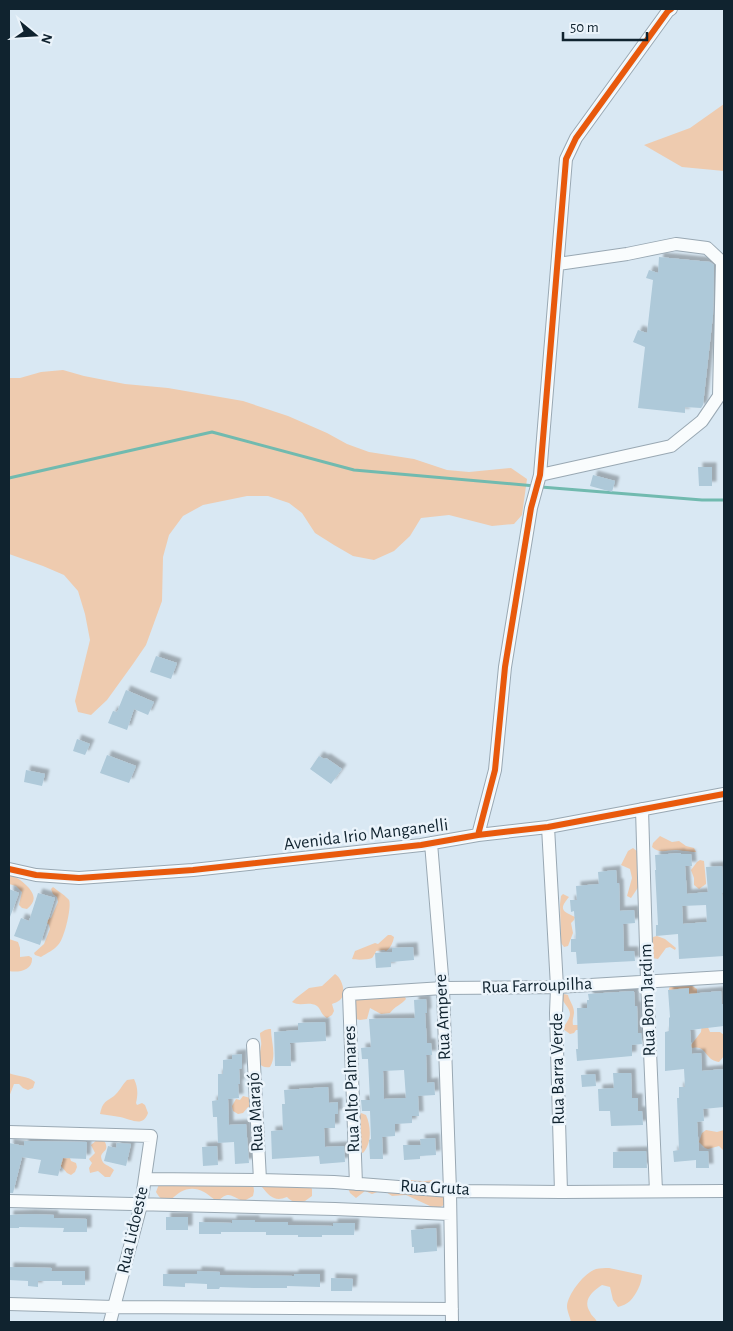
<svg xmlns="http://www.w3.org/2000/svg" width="733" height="1331" font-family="'Alegreya Sans',sans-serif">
  <defs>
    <filter id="shadow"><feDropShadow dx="4.5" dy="-4.5" stdDeviation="1" flood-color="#0004"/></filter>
  </defs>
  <rect width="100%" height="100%" fill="#d9e8f3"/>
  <path fill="#eecbaf" d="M724 104V171L682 167 644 145 690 128Z
    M63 370 84 376 125 384 168 388 243 401 288 416 327 433 347 444 369 452 414 459 447 470 469 472 511 468 527 479 522 515 514 524 492 526 449 515 421 518 410 536 394 551 374 560 353 556 334 545 315 533 302 513 289 503 268 496H247L203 505 183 516 169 535 163 557 162 601 146 645 133 664 107 700 91 715 78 712 75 701 90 640 85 614 78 591 64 575 43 566 9 554V378H20L41 372Z
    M660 836 672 842 679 841 686 846 694 848 696 852C691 852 680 850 675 850 667 850 659 854 652 847L653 843Z
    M633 848 638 852 639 886 631 898 627 896 632 878 630 869 621 865 628 851Z
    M700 860 704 861 706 882V884L699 889 694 885V878L691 870 697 862Z
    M9 875C18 877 23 882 29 888 36 897 35 902 27 909L22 908 19 905 22 892 16 886 9 884Z
    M53 887C57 890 67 897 69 900 72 906 64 940 58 945 54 950 47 953 41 957L35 955 34 953 44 944 50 929 49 925 45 920 51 918 58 902 57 897 53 894 51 889Z
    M563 894 569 897C558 910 563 911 575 917L574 920 571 923 573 933 568 946 564 947 561 943 560 904 561 896Z
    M388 935H391L394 937C393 942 391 948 386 951L384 950 376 951C376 952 373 957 372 958 368 960 356 960 352 959L355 951 375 943 378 944Z
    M657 936 665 939 676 948 675 950 670 947 666 948 658 959 652 958V940L653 937Z
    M9 939 18 942 20 948V957L29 956 32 958C33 970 19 973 9 971Z
    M335 974C342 978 347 994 340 1000 338 1002 334 1003 332 1004L334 1011 332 1015 327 1018C321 1015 321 1009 317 1006 309 1001 300 1007 292 1002L296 998 309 988 322 986Z
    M689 984 697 989V997L669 991V989L670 986Z
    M403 993 406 999C401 1005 395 1006 390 1013L381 1014 370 1008 367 1019 360 1020 356 1019 353 1002 356 998Z
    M564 994 568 995C569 1000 574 1006 574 1012 574 1017 572 1019 573 1025H578L579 1030H576L574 1033 570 1034 563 1029C565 1024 570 1019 570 1014 570 1007 562 1003 561 995Z
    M702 1022 707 1025 710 1032H720L724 1035V1056L719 1062C704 1060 707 1045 693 1048L690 1047 691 1045 701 1032Z
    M269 1029H271C271 1041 277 1056 270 1067 254 1069 260 1055 261 1046 262 1042 260 1038 260 1033L265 1030Z
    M9 1073C17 1077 27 1075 35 1082L33 1088 28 1090 23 1088 19 1084H14L9 1097Z
    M134 1079C138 1087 138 1094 136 1103L137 1105 142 1103 145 1105 148 1113C143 1128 131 1119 120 1117 114 1116 107 1115 100 1114 103 1102 104 1103 114 1096 119 1092 122 1085 127 1080Z
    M243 1096 254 1099 252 1107H248L243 1113 238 1114 233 1111 232 1106 236 1099 240 1100Z
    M361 1113 366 1115C371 1126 372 1143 363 1153L360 1152 356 1116Z
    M706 1130 717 1132 724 1130V1151L719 1146 708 1149 705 1148 699 1142 702 1133Z
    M98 1139 105 1142C109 1151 103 1150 101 1156 102 1166 108 1164 114 1170L110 1177H105L98 1171 90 1173 89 1168 92 1163 89 1159 95 1153 91 1145Z
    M62 1155 70 1158 71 1161 76 1163 77 1167 75 1172 71 1175 67 1173 60 1165Z
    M406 1179C411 1180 417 1181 422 1181 433 1182 434 1176 446 1183V1186L420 1196 449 1190 447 1203 439 1208 430 1206 406 1195 392 1196 383 1190 372 1194 365 1191 356 1198 350 1193 348 1188 395 1182Z
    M253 1183 254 1191 253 1196 244 1201C232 1198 230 1189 218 1201 212 1199 210 1195 204 1192 191 1185 180 1190 171 1200 163 1201 160 1199 156 1192L159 1184Z
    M264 1183 309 1184 312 1189V1196L305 1201 297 1204 289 1199 287 1197C275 1202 270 1197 262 1187Z
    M609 1268 642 1275C642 1283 636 1295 630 1301 627 1304 622 1306 618 1307L613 1300 610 1287 602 1285C593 1291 582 1300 590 1312 592 1317 595 1317 597 1322H571C570 1317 567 1311 567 1306 568 1294 584 1273 596 1269 600 1268 605 1268 609 1268Z"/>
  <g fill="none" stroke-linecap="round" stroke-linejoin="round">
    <path stroke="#71baaf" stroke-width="3" d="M9 478 212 432 354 470 535 486
      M541 487 702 500H724"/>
  </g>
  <path fill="#aec9d9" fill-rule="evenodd" filter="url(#shadow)" d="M659 257 710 262 714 265 713 315 703 405 701 408 685 407V413L638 408 645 347 633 342 638 330 647 333 653 280 646 278 649 270 658 273Z
    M698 467H712V486H699Z
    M593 475 615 481 612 492 590 486Z
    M156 656 177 663 171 679 150 672Z
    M126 690 154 702 148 715 134 709 127 730 108 723 113 711 117 712Z
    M77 739 90 744 85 755 73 751Z
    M107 755 136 766 129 783 100 773Z
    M319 756 324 759 326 758 342 769 331 784 310 769Z
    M26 770 45 774 42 786 24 782Z
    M681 853V854H691L692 866H685L687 894 708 892 706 867 722 866 723 879H724V892L722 893 724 917V956L679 959 678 934 656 936V925H658L655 870H656L655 855ZM706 905 707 922 683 924 682 906Z
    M616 870 617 883H619L620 911 634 910 635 923 623 924 624 951H634L635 961 577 964 576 952H571V939H576L574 911 571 912 570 900H577L576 886 599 884 598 872Z
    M9 889 19 893 10 917H9Z
    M38 893 55 898 40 945 14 936 21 918 29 921Z
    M413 947 414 960 391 962V967L376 968 375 953 392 952V948Z
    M689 988V994L721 991 722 1004H724V1026L690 1030 692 1054 701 1053 702 1071 724 1069V1107L703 1109 704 1121 697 1122 699 1151H708L709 1168H696V1160L674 1162 673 1151 679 1150 677 1098H679V1087H685L684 1069 665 1071V1032L669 1031V1018L670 1017 668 990Z
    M634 991 635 1006H637L638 1033H641L642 1044 632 1045V1056L577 1061 576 1049H578L577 1008H587V1000H589L588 994Z
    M426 999 427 1013H425L427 1043H431L432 1055H426L427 1083 434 1082 435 1095 418 1096 419 1116H412V1123L395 1124V1136L382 1137 383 1159H370L369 1140 371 1139 370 1111H362L361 1100H370L368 1059H362L361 1048 371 1047 369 1019 415 1018 414 1000ZM404 1070 406 1098 384 1099 383 1071Z
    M325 1022 326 1041 290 1043 291 1066H275L274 1032 298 1030V1023Z
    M242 1054V1068L239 1069 240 1084H238L239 1098 228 1099 229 1125 246 1124 249 1163 235 1164 234 1142 218 1143 217 1117H213L212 1101 218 1100V1074H223V1060L232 1059V1055Z
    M613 1073H631L632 1098H638V1111H642L643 1125 611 1126 610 1111H599L598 1089 614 1088Z
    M595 1074 596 1086 582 1087 581 1075Z
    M328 1087 329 1103 338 1102V1114H335V1128H324L325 1147 344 1146 345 1162 320 1164 319 1156 272 1159 271 1131 283 1130 282 1104H285L284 1090Z
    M435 1138 436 1155 420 1156V1159L404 1160 403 1145H421L420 1139Z
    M24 1141 87 1142 86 1159 63 1158 58 1176 38 1173 41 1160 22 1157 13 1193H9V1143L24 1146Z
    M117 1143 131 1144 126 1166 104 1161 108 1146 116 1148Z
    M217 1146 218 1165 203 1166 202 1147Z
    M646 1151 647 1168H613V1152Z
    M31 1214 54 1215V1218L87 1219V1232H63L64 1228 19 1227V1228H9V1215Z
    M166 1217H188V1230H166Z
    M232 1220H255V1222H288V1225L333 1226V1223H355L354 1235H322V1237H298V1235H266V1232H221V1234H199V1222L232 1223Z
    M436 1228 437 1251 414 1253V1247H412L411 1230Z
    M9 1267 52 1268 51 1271H85V1285H62V1281H38V1287L28 1286V1281L9 1280Z
    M197 1271 220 1272V1275L294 1276V1274H320V1287L287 1286V1288H254L220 1287 219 1289H207V1284L185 1283V1287L163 1286V1274H197Z
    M331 1278 353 1279 352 1291H331Z"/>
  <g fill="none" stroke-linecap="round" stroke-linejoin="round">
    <g stroke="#99a8b3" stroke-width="14">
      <path id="minor" d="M540 475 671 446 702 421 719 396 722 262 707 248 676 244 627 254 558 264
        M642 809 647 981 656 1191
        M548 827 557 987 556 1013 561 1192
        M478 835 495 770 505 667 531 508 540 475 566 159 576 138 668 11 671 9
        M431 843 443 988 450 1191 452 1322
        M9 869 36 875 79 878 193 870 421 845 478 835 548 827 724 794
        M253 1045 260 1180
        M9 1132 151 1136 141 1205 110 1322
        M145 1179 260 1180 334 1182 450 1191 561 1192 724 1191
        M356 1184 349 994 443 988 557 987 724 977
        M9 1201 335 1209 450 1214
        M9 1304 114 1307 452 1309"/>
    </g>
    <use href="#minor" stroke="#f9fcfd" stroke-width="12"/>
    <g stroke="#ebf4fb" stroke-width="9">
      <path id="cycleway" d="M478 835 495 770 505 667 531 508 540 475 566 159 576 138 668 11 671 9
        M9 869 36 875 79 878 193 870 421 845 478 835 548 827 724 794"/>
    </g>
    <use href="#cycleway" stroke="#e8590c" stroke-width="6"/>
  </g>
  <g text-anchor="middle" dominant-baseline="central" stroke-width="5" stroke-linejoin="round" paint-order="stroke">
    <g font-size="18" fill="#10232f" stroke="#ebf4fb">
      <text transform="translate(366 835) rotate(-7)">Avenida Irio Manganelli</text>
      <text transform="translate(537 986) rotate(-2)">Rua Farroupilha</text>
      <text transform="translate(648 1000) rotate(-92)">Rua Bom Jardim</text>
      <text transform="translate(443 1017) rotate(-93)">Rua Ampere</text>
      <text transform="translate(558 1069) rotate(-91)">Rua Barra Verde</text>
      <text transform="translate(352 1089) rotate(-92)">Rua Alto Palmares</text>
      <text transform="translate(256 1112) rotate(-93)">Rua Marajó</text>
      <text transform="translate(435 1188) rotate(3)">Rua Gruta</text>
      <text transform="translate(133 1230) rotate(-77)">Rua Lidoeste</text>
    </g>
  </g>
  <rect width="733" height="1331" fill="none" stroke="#10232f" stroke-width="20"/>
  <g transform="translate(35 35) rotate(108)" stroke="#ebf4fb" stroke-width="4" paint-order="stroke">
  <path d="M0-4L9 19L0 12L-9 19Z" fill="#10232f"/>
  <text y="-8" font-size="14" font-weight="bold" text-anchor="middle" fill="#10232f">N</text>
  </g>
  <path d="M563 32v8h84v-8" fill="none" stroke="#10232f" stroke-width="2.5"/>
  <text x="570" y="32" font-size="15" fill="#10232f" stroke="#ebf4fb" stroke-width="4" paint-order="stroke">50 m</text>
</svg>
